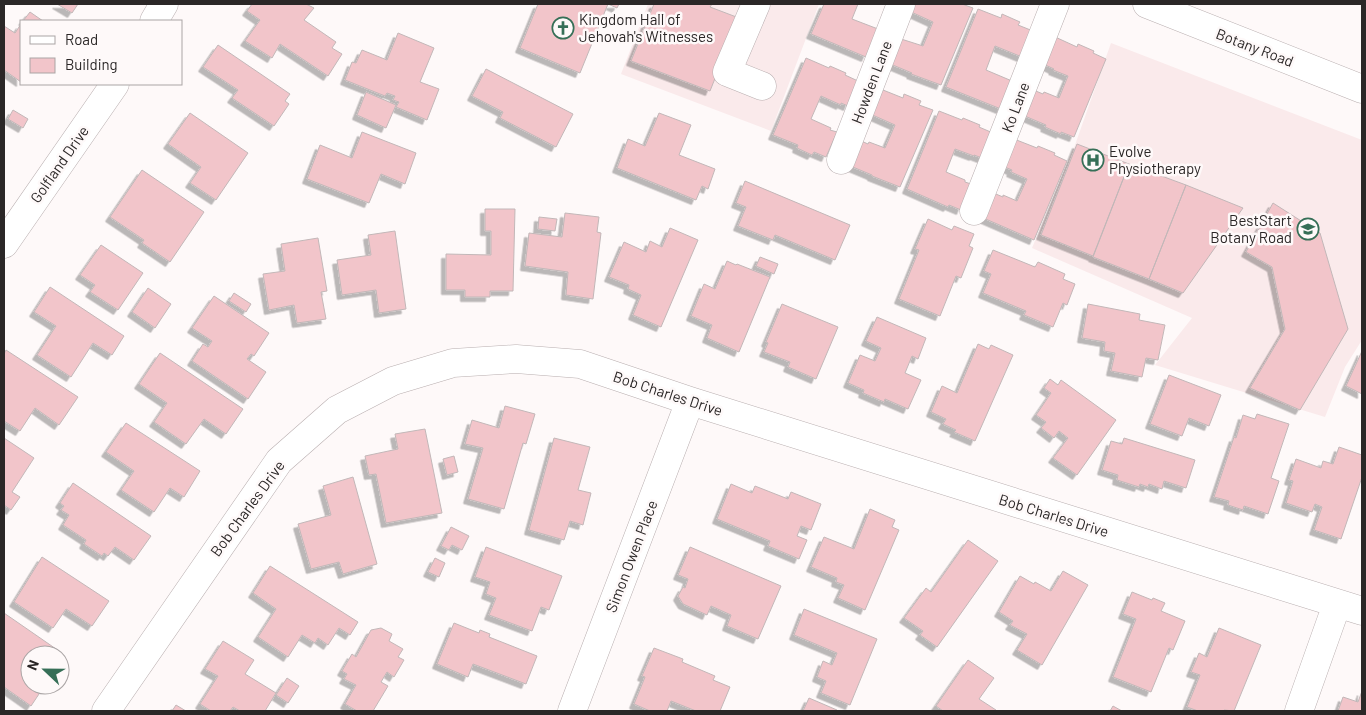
<svg xmlns="http://www.w3.org/2000/svg" width="1366" height="715" font-family="Barlow,sans-serif">
  <defs>
    <filter id="shadow"><feDropShadow dx="-4.5" dy="4.5" stdDeviation="0" flood-color="#0004"/></filter>
  </defs>
  <rect width="100%" height="100%" fill="#fef9f9"/>
  <path fill="#faeaeb" d="M648 4H819L771 131 621 74Z
    M1111 43 1362 140V340L1345 367 1325 417 1155 365 1192 318 1032 248 1075 145Z"/>
  <path fill="#f2c5ca" stroke="#c2b7b8" filter="url(#shadow)" d="M57 4H78L72 13Z
    M252 4H306L314 8 304 20 336 42 332 48 342 54 328 76 280 44 272 58 245 41 260 20 247 11Z
    M538 4H619L617 8 608 4 580 73 520 48Z
    M654 4H712L710 7 739 18 710 91 631 61Z
    M824 4H858L852 19 878 29 866 57 811 34Z
    M913 4H962L973 8 941 85 911 74 912 73 888 63 898 38 923 46 933 22 909 11Z
    M978 9 1001 18 1002 14 1020 22 1018 25 1033 31 1022 57 995 46 986 70 1012 81 1001 109 946 87Z
    M30 12 43 21H23Z
    M21 24V82L4 70V26L15 33Z
    M398 33 434 48 420 82 439 89 427 120 396 107 399 102 393 100 395 96 387 93 385 96 345 80 352 62 356 63 362 50 387 60Z
    M1053 36 1077 47 1078 44 1094 51 1093 53 1106 59 1074 137 1061 132V134L1045 127 1046 125 1020 114 1031 89 1043 94 1044 92 1059 98 1068 76 1053 70 1054 69 1041 63Z
    M218 45 290 94 285 101 289 104 274 126 232 98 238 90 203 67Z
    M806 58 829 68 830 66 846 73 845 75 858 81 848 106 841 103V105L821 96 811 119 831 128 830 130 837 132 826 157 814 152 812 155 797 148 798 145 773 135Z
    M486 69 573 114 556 147 500 118 503 112 472 96Z
    M878 88 903 98 904 94 921 101 919 105 933 110 900 187 872 176V175L848 165 859 140 868 144 869 142 885 148 895 125 868 113Z
    M366 92 396 105 386 128 357 115Z
    M13 110 28 119 23 128 8 119Z
    M939 111 962 120 963 118 980 125 979 127 993 133 982 158 974 155V156L955 149 946 172 965 180V182L971 184 961 210 949 205 948 207 907 189Z
    M190 113 248 153 216 200 190 183 201 167 168 144Z
    M659 113 691 125 679 155 715 169 708 189 702 186 696 200 617 168 628 139 645 146Z
    M362 132 416 153 405 184 381 174 369 203 307 179 320 145 352 158Z
    M1014 139 1037 148 1038 146 1055 153 1054 155 1067 161 1034 240 981 217 991 192 1003 197V195L1017 201 1027 179 1011 172 1012 170 1002 166Z
    M1077 144 1129 164 1093 256 1041 235Z
    M1129 164 1186 185 1149 279 1093 257Z
    M142 170 204 212 170 262 142 243 144 240 110 217Z
    M745 181 850 225 835 260 775 235 773 240 738 226 746 207 736 203Z
    M1186 185 1243 208 1183 293 1149 279Z
    M1273 203 1320 233 1348 329 1300 410 1250 388 1285 329 1272 267 1246 252Z
    M485 209H515L513 291H490V297H465V290H446V254L491 255V231H485Z
    M565 213 599 217 597 232 601 233 593 299 566 295 568 272 525 266 529 233 562 237Z
    M539 217 557 219 555 231 538 229Z
    M928 219 952 230 954 226 974 234 969 246 973 248 961 278 956 276 940 316 899 299 919 250 915 249Z
    M670 228 698 240 661 327 633 315 641 295 628 289 629 285 609 277 624 242 646 252 650 241 662 247Z
    M395 231 406 309 379 313 376 290 342 295 337 260 371 255 368 235Z
    M318 238 327 291 321 292 326 319 297 323 294 305 269 310 263 274 285 271 281 244Z
    M101 245 143 273 118 310 90 292 95 285 80 275Z
    M993 250 1035 267 1038 262 1065 274 1063 279 1075 284 1067 305 1063 303 1053 327 1024 315 1026 311 983 293 991 274 984 271Z
    M760 257 778 264 774 274 756 266Z
    M727 261 736 265 737 264 770 277 739 352 707 338 712 325 691 316 704 284 715 289Z
    M50 287 124 336 112 355 93 343 71 377 37 355 56 326 34 312Z
    M148 288 171 304 155 328 132 312Z
    M234 293 251 304 246 312 229 301Z
    M214 296 269 333 254 356 251 354 247 359 266 372 248 399 192 361 203 344 208 347 212 341 192 328Z
    M782 304 838 327 816 379 788 367 790 362 764 352 768 343 766 342Z
    M1088 304 1140 314 1139 320 1165 325 1158 360 1146 358 1142 377 1111 371 1115 353 1104 351 1105 342 1082 338Z
    M877 317 926 338 918 359 912 356 905 373 921 380 908 409 885 399 884 402 863 393 864 390 848 383 860 355 875 361 881 348 866 341Z
    M978 344 989 349 991 345 1013 355 975 441 954 432 956 430 943 424 946 419 931 412 942 386 957 393Z
    M6 350 78 397 59 425 35 408 20 431 4 421V354Z
    M1362 351V394L1346 386Z
    M160 353 243 409 226 434 204 419 186 444 154 422 167 403 139 384Z
    M1169 375 1221 395 1209 426 1189 418 1182 436 1150 424Z
    M1050 379 1058 385 1061 380 1116 420 1077 475 1053 458 1068 438 1059 431 1054 438 1041 428 1046 422 1036 415 1051 393 1044 388Z
    M505 406 535 414 526 444 523 443 504 509 468 499 483 448 465 444 472 420 499 428Z
    M1257 414 1289 424 1271 478 1279 481 1268 514 1244 506 1243 510 1228 505 1229 501 1214 497 1234 437 1236 438 1243 415 1255 419Z
    M126 423 200 471 184 497 170 488 154 512 121 490 134 471 106 452Z
    M425 429 442 513 386 523 376 474 369 475 365 456 398 449 395 434Z
    M4 438 34 458 12 492 20 497 11 510 4 505Z
    M554 438 590 447 578 490 591 493 583 525 570 521 564 540 529 530Z
    M1124 438 1195 460 1186 488 1164 481 1162 489 1149 484 1148 487 1140 484 1139 487 1117 480 1118 475 1102 470 1111 441 1122 444Z
    M1339 447 1362 455V477L1341 539 1314 530 1322 507 1315 504 1312 512 1286 503 1293 481 1289 480 1296 459 1321 468 1323 461 1333 464Z
    M454 456 458 472 447 475 443 459Z
    M353 477 377 564 343 574 339 562 311 569 298 524 331 515 323 486Z
    M73 483 151 536 134 560 115 547 108 556 104 553 102 556 84 544 86 540 63 525 69 515 61 510 64 506 60 503Z
    M731 484 752 493 755 486 788 499 791 492 821 504 811 530 801 526 797 536 807 540 799 559 768 546 770 541 717 519Z
    M870 509 895 520 892 527 899 530 865 610 838 598 844 585 836 582 837 578 811 567 824 537 854 549Z
    M451 527 469 536 462 550 452 545 449 550 441 546Z
    M968 540 998 561 937 647 920 635 923 631 904 618 926 588 931 592Z
    M486 547 562 576 549 610 541 607 532 631 489 615 496 598 486 594 490 582 475 577Z
    M690 547 781 586 758 639 727 626 731 615 711 606 707 615 683 604 678 596 683 587 685 588 688 579 678 575Z
    M42 557 109 601 92 626 66 609 53 628 14 602Z
    M435 558 445 563 439 577 428 572Z
    M270 566 358 622 350 635 339 628 328 645 318 638 315 643 302 635 288 657 258 637 276 609 253 593Z
    M1063 571 1088 585 1042 665 1017 650 1027 634 1010 625 1013 621 999 612 1020 576 1034 584 1035 582 1051 591Z
    M1132 592 1152 600 1153 598 1165 603 1161 611 1185 621 1173 650 1169 648 1151 692 1113 677 1136 619 1123 614Z
    M804 609 877 639 850 705 821 693 826 681 817 677 823 661 832 665 837 653 794 635Z
    M4 613 59 651 57 655H30V685H45L31 706 4 687Z
    M454 623 479 633 480 630 490 634 489 637 537 656 526 684 473 664 468 677 437 664Z
    M381 628 392 634 389 641 403 649 398 657 404 660 394 677 387 672 381 682 388 686 373 711H357L345 704 356 685 344 679 347 674 342 671 352 654 356 657 371 630Z
    M1219 628 1261 645 1234 711 1224 710V711H1198L1187 707 1200 675 1191 672 1199 653 1207 657Z
    M223 641 254 660 245 674 276 693 265 711H240L233 707 230 711H211L200 704 218 676 205 669Z
    M654 648 683 659 682 662 715 676 713 680 730 687 720 711H696L671 701 667 711H650L634 704 645 677 642 676Z
    M968 660 994 678 979 699 996 710 995 711H943L936 706Z
    M287 678 299 686 288 703 276 695Z
    M1362 691V711H1338L1343 697 1358 702Z
    M809 698 837 710V711H803Z
    M176 705 186 711H172Z
    M1113 706 1122 711H1110Z"/>
  <g fill="none" stroke-linecap="round" stroke-linejoin="round">
    <g stroke="#b9afb0" stroke-width="29">
      <path id="minor" d="M756 4 727 72 762 86
        M154 21 164 4
        M841 160 901 4
        M974 211 1055 4
        M4 244 115 84
        M106 711 279 461 337 410 393 381 453 363 516 359 580 364 690 401 1362 611
        M572 711 690 401
        M1299 711 1337 604"/>
    </g>
    <g stroke="#b9afb0" stroke-width="29">
      <path id="major" d="M1147 4 1362 89"/>
    </g>
    <use href="#minor" stroke="#fff" stroke-width="28"/>
    <use href="#major" stroke="#fff" stroke-width="28"/>
  </g>
  <defs>
    <g id="church-ring" transform="scale(1.125)"><circle r="9.5" fill="#fef9f9" stroke="#366f57" stroke-width="1.5"/><path d="M-1.2-6h2.4v3.5h3.3v2.4h-3.3V6h-2.4V-.1h-3.3v-2.4h3.3Z" fill="#366f57"/></g>
    <g id="hospital-ring" transform="scale(1.125)"><circle r="9.5" fill="#fef9f9" stroke="#366f57" stroke-width="1.5"/><path d="M-5-5h3v3.5h4V-5h3V5h-3V1.5h-4V5h-3Z" fill="#366f57"/></g>
    <g id="school-ring" transform="scale(1.125)"><circle r="9.5" fill="#fef9f9" stroke="#366f57" stroke-width="1.5"/><path d="M0-5L7-2L0 1L-7-2ZM-4 1L0 2.5L4 1V4Q0 6-4 4Z" fill="#366f57"/></g>
  </defs>
  <g fill-rule="evenodd">
    <use href="#church-ring" x="563" y="28"/>
    <use href="#hospital-ring" x="1093" y="160"/>
    <use href="#school-ring" x="1308" y="229"/>
  </g>
  <g text-anchor="middle" dominant-baseline="central" stroke-width="5" stroke-linejoin="round" paint-order="stroke">
    <g font-size="15" fill="#2b2727" stroke="#fef9f9" text-anchor="start">
      <text x="579" y="19">Kingdom Hall of<tspan x="579" dy="17">Jehovah's Witnesses</tspan></text>
      <text x="1109" y="151">Evolve<tspan x="1109" dy="17">Physiotherapy</tspan></text>
      <text x="1292" y="220" text-anchor="end">BestStart<tspan x="1292" dy="17">Botany Road</tspan></text>
    </g>
    <g font-size="15" fill="#2b2727" stroke="#fef9f9">
      <text transform="translate(1255 47) rotate(21)">Botany Road</text>
      <text transform="translate(871 82) rotate(-69)">Howden Lane</text>
      <text transform="translate(1015 107) rotate(-69)">Ko Lane</text>
      <text transform="translate(59 164) rotate(-55)">Golfland Drive</text>
      <text transform="translate(668 393) rotate(18)">Bob Charles Drive</text>
      <text transform="translate(247 508) rotate(-54)">Bob Charles Drive</text>
      <text transform="translate(1054 515) rotate(17)">Bob Charles Drive</text>
      <text transform="translate(631 556) rotate(-69)">Simon Owen Place</text>
    </g>
  </g>
  <rect width="1366" height="715" fill="none" stroke="#2b2727" stroke-width="10"/>
  <rect x="20" y="20" width="162" height="65" fill="#fef9f9" stroke="#aaa5a5"/>
  <rect x="30" y="36" width="25" height="8" fill="#ffffff" stroke="#aaa5a5"/>
  <text x="65" y="45" font-size="15" fill="#2b2727">Road</text>
  <rect x="30" y="58" width="25" height="15" fill="#f2c5ca" stroke="#aaa5a5"/>
  <text x="65" y="70" font-size="15" fill="#2b2727">Building</text>
  <g transform="translate(45 670) rotate(292)"><circle r="24" fill="#fef9f9" stroke="#aaa5a5"/>
  <path d="M0-4L9 19L0 12L-9 19Z" fill="#366f57"/>
  <text y="-8" font-size="14" font-weight="bold" text-anchor="middle" fill="#2b2727">N</text>
  </g>
</svg>
